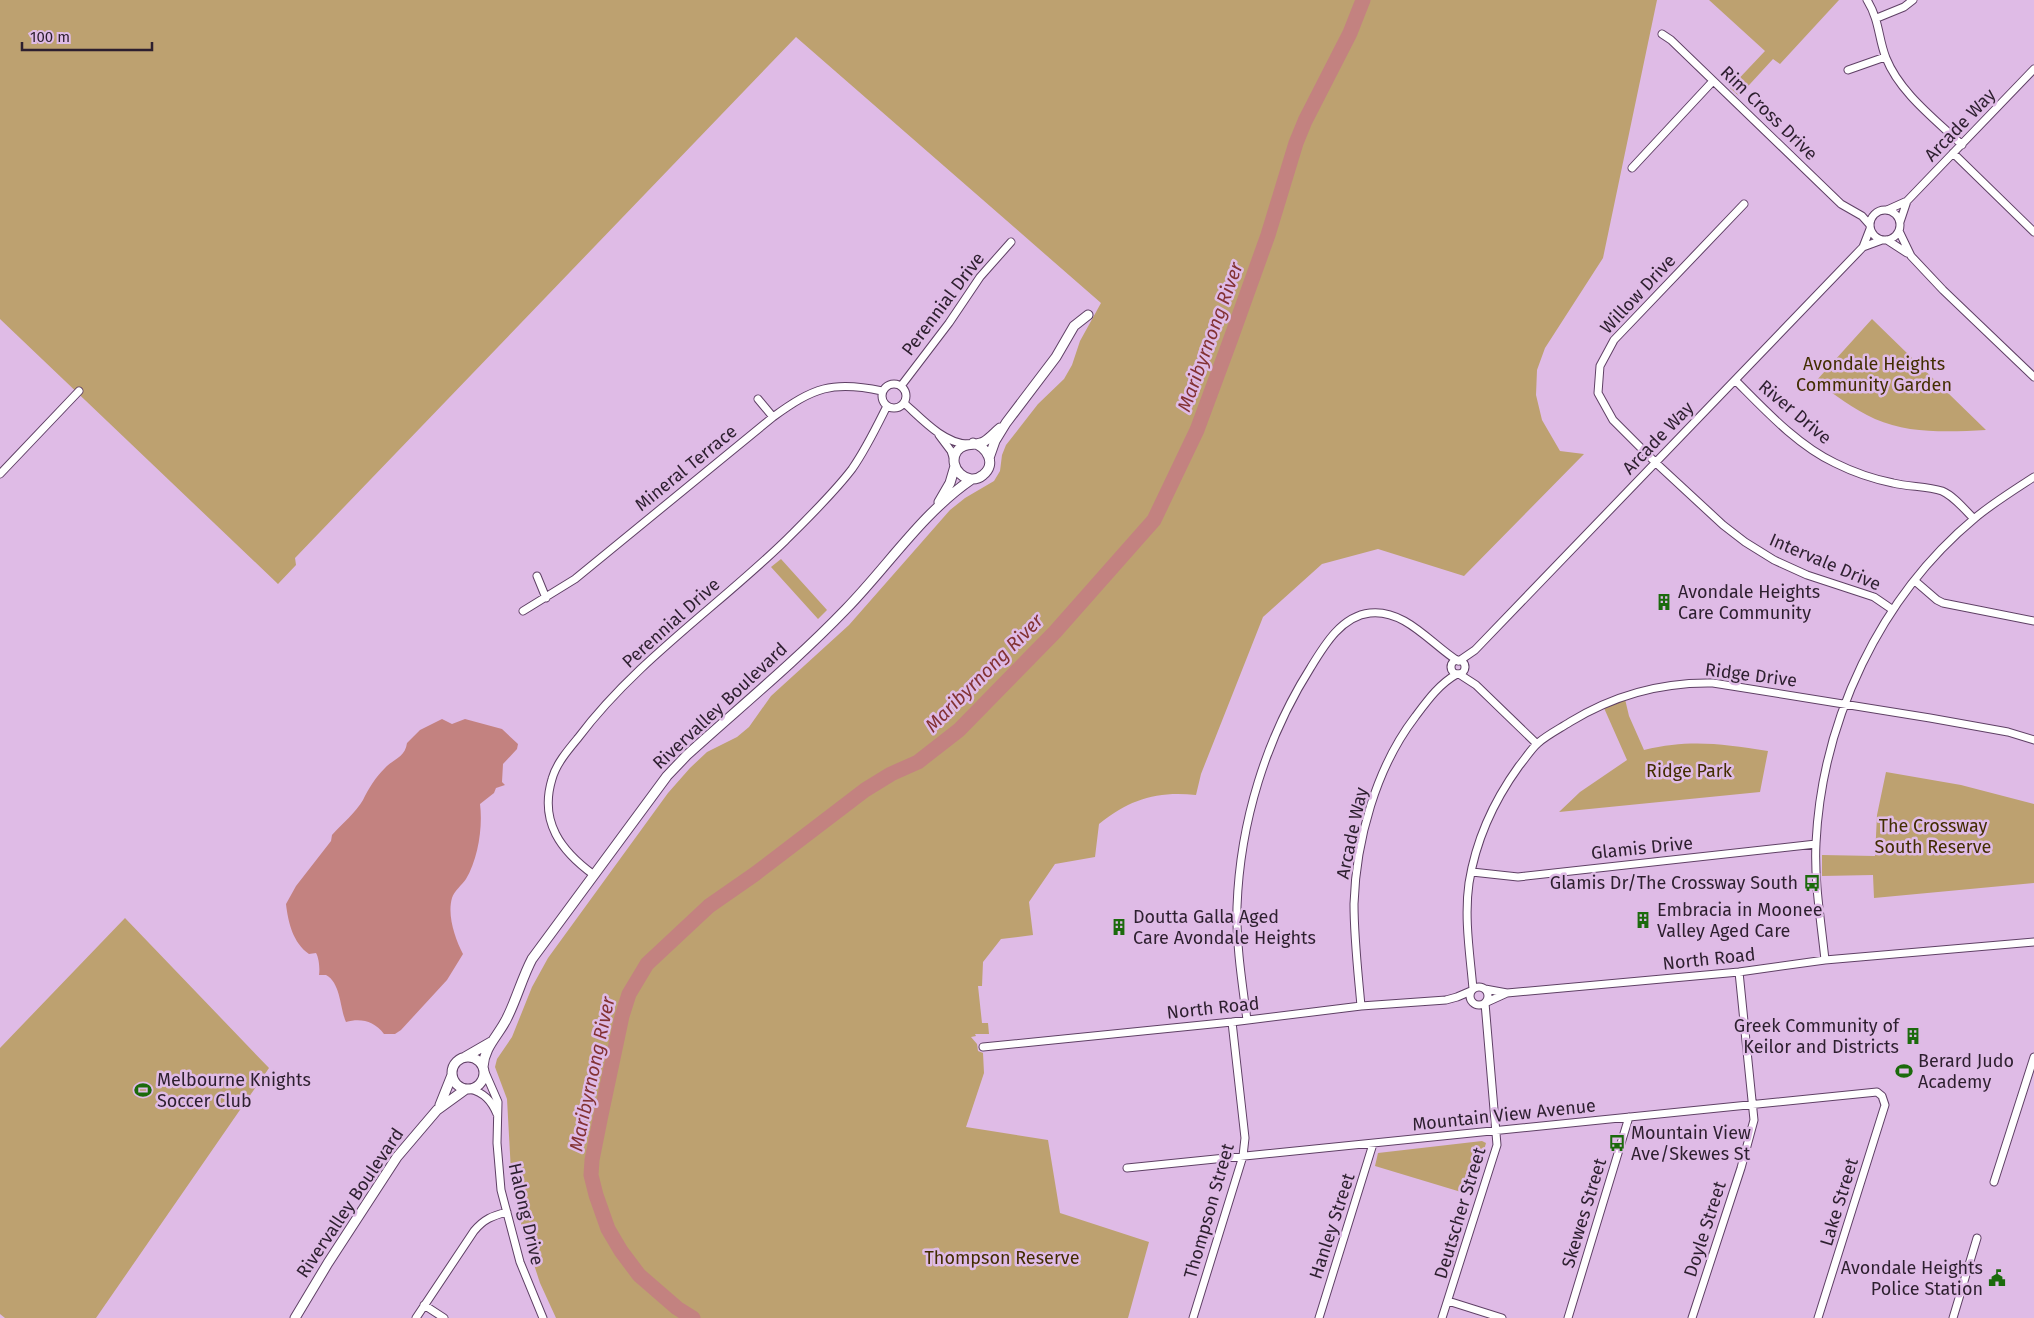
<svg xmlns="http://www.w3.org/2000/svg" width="2034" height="1318" font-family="'Fira Sans',sans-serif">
  <rect width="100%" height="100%" fill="#dfbbe6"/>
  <path fill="#bda170" d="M0 0H1657L1603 258 1545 348 1537 370 1536 395 1542 420 1560 451 1584 454 1464 576 1378 549 1322 564 1263 617 1201 774 1196 795C1157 791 1130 799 1099 824L1095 857 1055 864 1029 902 1033 935 1001 939 983 962 982 986H978L982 1023H988L989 1034H975L976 1036 971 1037 977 1044 978 1051 983 1053 984 1073 966 1127 1048 1140 1060 1213 1149 1242 1128 1318H556L540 1283 522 1228 511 1172 507 1099 495 1067 497 1059 512 1037 532 987 548 958 668 793 690 768 707 752 737 737 749 727 771 696 849 625 950 510 965 498 994 481 1000 471 1002 455 1006 445 1038 404 1064 379 1072 365 1080 341 1101 303 796 37 295 558 296 565 278 584 0 319Z
    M1709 0H1839L1780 64 1773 59 1739 96 1730 88 1765 51Z
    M1872 319 1986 430C1949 432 1909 434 1875 419 1853 409 1835 395 1816 381Z
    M781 559 827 610 818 619 771 567Z
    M1625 699 1629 716 1644 750C1691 739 1721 744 1768 751L1760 792 1559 812 1580 792 1627 760 1604 708Z
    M1886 772 1961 785 2034 804V883L1874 898 1873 875 1822 876V855L1875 856 1877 815Z
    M125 918 269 1068 96 1318H5L0 1314V1048Z
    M1482 1141 1486 1143 1471 1195 1375 1166 1378 1153Z"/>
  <path fill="#c38280" d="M442 719 452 724 465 719 502 729 518 744 517 749 503 764 502 782 505 785 496 788 494 793 480 804C483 827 478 859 466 879 462 885 454 891 452 898 447 915 455 939 463 954L447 980 401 1030 395 1034H384C374 1021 361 1018 346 1022 340 1009 341 983 326 975H319C320 969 319 958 316 953L309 954C293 943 288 922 286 904L296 886 331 841 332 835C342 824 356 812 363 800 369 788 375 778 385 768 393 759 405 758 407 743L420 730Z"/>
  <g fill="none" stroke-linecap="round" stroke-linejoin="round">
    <path stroke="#c38280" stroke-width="15" d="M693 1318 677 1308 639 1275 621 1251 608 1229 596 1195 591 1175 592 1160 601 1115 622 1016 629 994 647 964 709 906 755 874 865 790 891 774 918 762 959 730 1055 632 1154 520 1197 430 1230 341 1268 235 1296 143 1305 121 1350 33 1363 0"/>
    <g stroke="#5f4065" stroke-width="9">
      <path id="minor" d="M1867 0C1880 21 1878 38 1886 58 1900 93 1935 119 1962 145
        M1877 18 1904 7 1913 0
        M1662 34 1671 40 1841 204 1862 216 1870 225
        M1848 70 1885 57
        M1953 153 2034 232
        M1632 168 1713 81
        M1744 204 1614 340 1600 366 1598 393 1613 420 1656 463 1723 525 1745 542 1774 560 1807 575 1874 597 1893 610
        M1870 225a15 15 0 1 1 30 0a15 15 0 1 1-30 0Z
        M1887 210 1907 201
        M1900 222 1907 201 2034 69
        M1899 231 1911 256 1943 290 2034 377
        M1887 240 1907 253
        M1863 247 1870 229
        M1735 380C1765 410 1797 445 1835 463 1853 472 1873 479 1893 483 1909 487 1927 486 1942 491 1954 496 1965 510 1974 519
        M882 396a12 12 0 1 1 24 0a12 12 0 1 1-24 0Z
        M901 386 949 323 980 277 1011 242
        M758 399 773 417
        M904 403C921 418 943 443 967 444
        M939 435 951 451 954 460
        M0 474 79 391
        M537 576 546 598
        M1915 581 1937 600 1943 603 2034 621
        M523 611 575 579 773 417C813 388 832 380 882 391
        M1451 667a7 7 0 1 1 14 0a7 7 0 1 1-14 0Z
        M1459 661 1475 650 1863 247 1882 240
        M1459 674 1476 685 1537 744
        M1472 872 1518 877 1816 844
        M594 875C561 851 539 822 552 779 556 764 568 750 578 738 635 662 717 607 785 541 808 518 833 494 852 469 866 449 876 428 887 406
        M1825 960C1821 921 1814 881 1816 843 1822 720 1880 597 1975 518 1993 503 2014 490 2034 477
        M1470 996a9 9 0 1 1 18 0a9 9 0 1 1-18 0Z
        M1473 989C1470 954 1464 918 1469 883 1476 839 1493 802 1519 766 1525 759 1531 749 1538 743 1547 735 1559 729 1570 722 1614 695 1661 682 1713 683L1930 718 2008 732 2034 740
        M1485 989 1507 993
        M1485 1003 1507 993 1739 972 1825 960 2034 942
        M1361 1006C1358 972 1354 938 1354 904 1356 840 1376 768 1415 717 1427 701 1439 684 1457 674
        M1247 1020C1242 982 1236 944 1237 907 1240 822 1266 738 1311 667 1325 644 1342 616 1370 613 1405 609 1431 644 1458 661
        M983 1047 1232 1022 1361 1006 1446 1000 1457 997 1471 991
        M484 1070 498 1102 497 1143 501 1190 520 1262 543 1318
        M470 1089C484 1093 491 1100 497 1114
        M1127 1168 1877 1092 1882 1096 1885 1105 1818 1318
        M1994 1182 2034 1057
        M1448 1301 1502 1318
        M424 1305 444 1318
        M416 1318 474 1231C484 1219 492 1216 507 1212
        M1193 1318 1243 1156 1245 1138 1232 1022
        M1319 1318 1373 1144
        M1442 1318 1497 1145 1485 1003
        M1568 1318 1629 1117
        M1692 1318 1741 1168 1754 1120 1739 972
        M1953 1318 1977 1238"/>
    </g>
    <g stroke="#5f4065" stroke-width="11">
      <path id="tertiary" d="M973 443C987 447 997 464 983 475 968 488 946 467 957 451 965 441 976 447 985 441 991 437 995 432 1000 428
        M989 458 995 441 1006 423 1056 357 1074 326 1088 315
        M939 502 950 483 955 466
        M452 1073a16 16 0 1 1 32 0a16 16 0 1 1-32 0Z
        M465 1057 491 1042
        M483 1067C484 1047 499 1035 507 1018 517 998 522 978 532 959L667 776 687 755C740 707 796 661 846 609 888 566 922 513 972 479
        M440 1105 452 1075
        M295 1318 328 1263 397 1157 437 1110 466 1089"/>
    </g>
    <use href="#minor" stroke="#fff" stroke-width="7"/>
    <use href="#tertiary" stroke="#fff" stroke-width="9"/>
  </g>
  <defs>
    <g id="building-bare" transform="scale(1.35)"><path d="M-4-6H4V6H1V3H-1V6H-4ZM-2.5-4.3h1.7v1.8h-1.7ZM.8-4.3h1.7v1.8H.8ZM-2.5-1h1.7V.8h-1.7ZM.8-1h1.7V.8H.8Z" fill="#1b6a0c" stroke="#dfbbe6" stroke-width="2.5" paint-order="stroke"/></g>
    <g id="bus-bare" transform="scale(1.35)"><path d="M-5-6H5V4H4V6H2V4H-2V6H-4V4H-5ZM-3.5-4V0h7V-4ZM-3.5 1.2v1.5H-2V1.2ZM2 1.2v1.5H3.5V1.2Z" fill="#1b6a0c" stroke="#dfbbe6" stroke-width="2.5" paint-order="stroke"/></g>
    <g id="stadium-bare" transform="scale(1.35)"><path d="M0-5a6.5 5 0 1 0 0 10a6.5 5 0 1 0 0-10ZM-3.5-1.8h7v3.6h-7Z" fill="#1b6a0c" stroke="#dfbbe6" stroke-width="2.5" paint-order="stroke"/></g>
    <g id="civic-bare" transform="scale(1.35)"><path d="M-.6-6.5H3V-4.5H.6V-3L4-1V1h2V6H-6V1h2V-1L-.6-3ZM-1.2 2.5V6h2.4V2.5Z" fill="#1b6a0c" stroke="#dfbbe6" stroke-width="2.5" paint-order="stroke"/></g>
  </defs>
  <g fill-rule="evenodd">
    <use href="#building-bare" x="1664" y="602"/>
    <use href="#bus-bare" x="1812" y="883"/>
    <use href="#building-bare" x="1643" y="920"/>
    <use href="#building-bare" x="1119" y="927"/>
    <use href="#building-bare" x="1913" y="1036"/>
    <use href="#stadium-bare" x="1904" y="1071"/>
    <use href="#stadium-bare" x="143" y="1090"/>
    <use href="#bus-bare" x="1617" y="1143"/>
    <use href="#civic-bare" x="1997" y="1278"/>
  </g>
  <g text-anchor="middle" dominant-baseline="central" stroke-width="5" stroke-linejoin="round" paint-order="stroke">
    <g font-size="18" fill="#2d1f2f" stroke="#dfbbe6">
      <text transform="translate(1769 113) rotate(44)">Rim Cross Drive</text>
      <text transform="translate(1960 125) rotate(-46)">Arcade Way</text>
      <text transform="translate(1638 294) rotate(-47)">Willow Drive</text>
      <text transform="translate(943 304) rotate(-53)">Perennial Drive</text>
      <text transform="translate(1795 412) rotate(40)">River Drive</text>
      <text transform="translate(1658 438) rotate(-46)">Arcade Way</text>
      <text transform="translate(686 468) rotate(-39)">Mineral Terrace</text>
      <text transform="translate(1825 562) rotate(23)">Intervale Drive</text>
      <text transform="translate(671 623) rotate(-42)">Perennial Drive</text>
      <text transform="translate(1751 675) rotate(7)">Ridge Drive</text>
      <text transform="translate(720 706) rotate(-43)">Rivervalley Boulevard</text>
      <text transform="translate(1352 833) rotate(-78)">Arcade Way</text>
      <text transform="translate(1642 848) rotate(-6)">Glamis Drive</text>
      <text transform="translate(1709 959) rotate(-6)">North Road</text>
      <text transform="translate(1213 1008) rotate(-6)">North Road</text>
      <text transform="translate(1504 1115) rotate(-6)">Mountain View Avenue</text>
      <text transform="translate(1839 1202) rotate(-73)">Lake Street</text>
      <text transform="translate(350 1203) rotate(-56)">Rivervalley Boulevard</text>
      <text transform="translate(1209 1211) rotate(-74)">Thompson Street</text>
      <text transform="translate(1460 1213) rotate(-73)">Deutscher Street</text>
      <text transform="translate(1584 1213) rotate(-73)">Skewes Street</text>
      <text transform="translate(526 1214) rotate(77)">Halong Drive</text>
      <text transform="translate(1332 1226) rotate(-72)">Hanley Street</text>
      <text transform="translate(1705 1229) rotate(-72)">Doyle Street</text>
    </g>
    <g font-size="18" fill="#422d00" stroke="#dfbbe6">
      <text x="1874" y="364">Avondale Heights<tspan x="1874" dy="21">Community Garden</tspan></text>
      <text x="1689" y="771">Ridge Park</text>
      <text x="1933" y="826">The Crossway<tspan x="1933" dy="21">South Reserve</tspan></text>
      <text x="1002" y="1258">Thompson Reserve</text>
    </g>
    <g font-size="18" fill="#2d1f2f" stroke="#dfbbe6" text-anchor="start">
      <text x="1678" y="592">Avondale Heights<tspan x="1678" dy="21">Care Community</tspan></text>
      <text x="1798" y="883" text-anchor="end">Glamis Dr/The Crossway South</text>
      <text x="1657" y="910">Embracia in Moonee<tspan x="1657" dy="21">Valley Aged Care</tspan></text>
      <text x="1133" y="917">Doutta Galla Aged<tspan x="1133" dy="21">Care Avondale Heights</tspan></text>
      <text x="1899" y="1026" text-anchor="end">Greek Community of<tspan x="1899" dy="21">Keilor and Districts</tspan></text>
      <text x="1918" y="1061">Berard Judo<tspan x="1918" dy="21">Academy</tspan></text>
      <text x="157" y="1080">Melbourne Knights<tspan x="157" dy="21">Soccer Club</tspan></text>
      <text x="1631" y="1133">Mountain View<tspan x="1631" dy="21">Ave/Skewes St</tspan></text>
      <text x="1983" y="1268" text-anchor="end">Avondale Heights<tspan x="1983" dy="21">Police Station</tspan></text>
    </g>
    <g font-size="19" font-style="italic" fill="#833234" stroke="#dfbbe6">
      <text transform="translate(1210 337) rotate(-70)">Maribyrnong River</text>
      <text transform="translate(984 673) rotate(-45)">Maribyrnong River</text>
      <text transform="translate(592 1074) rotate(-78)">Maribyrnong River</text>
    </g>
  </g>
  <path d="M22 42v8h130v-8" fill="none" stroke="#2d1f2f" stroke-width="2.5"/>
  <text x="30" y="42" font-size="15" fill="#2d1f2f" stroke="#dfbbe6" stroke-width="4" paint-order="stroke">100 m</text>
</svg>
